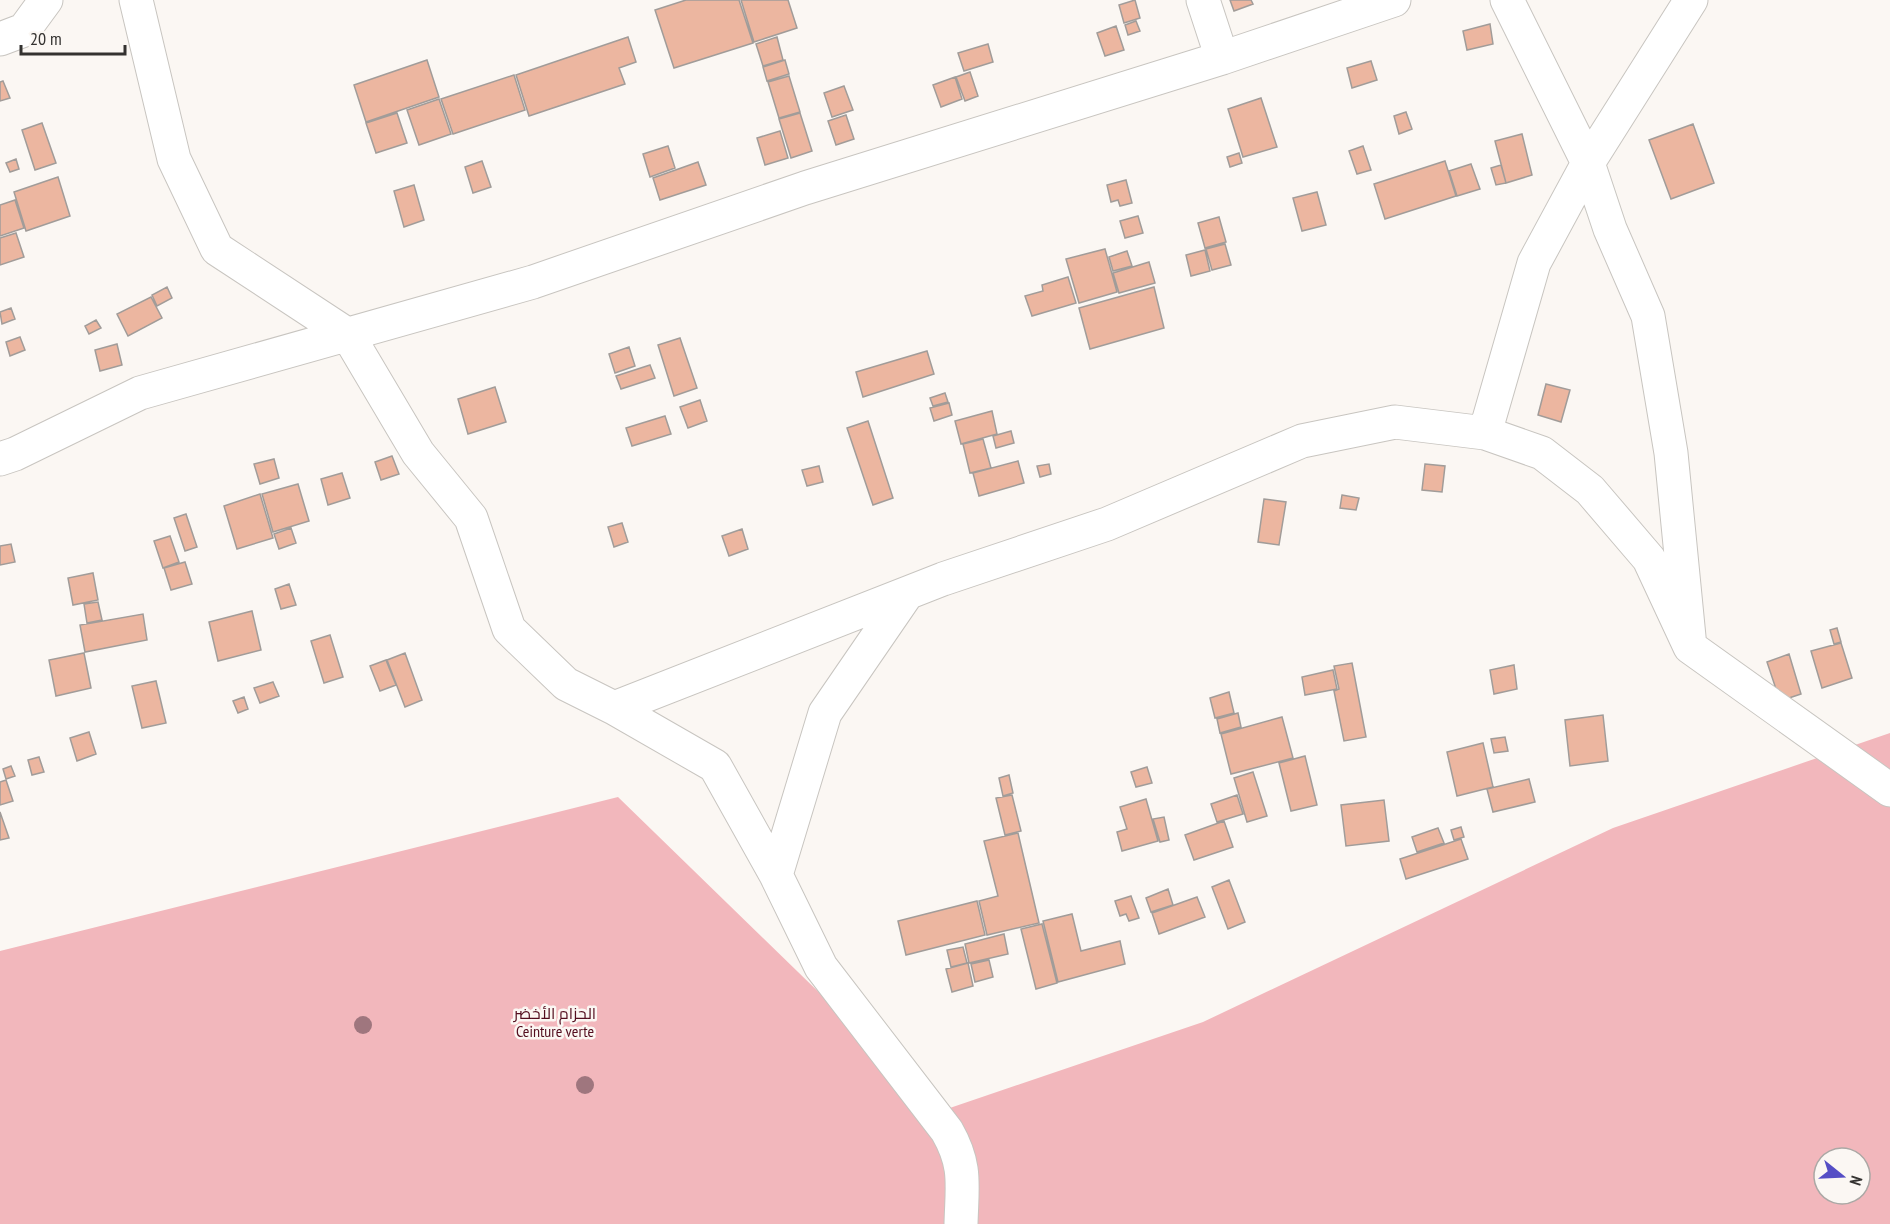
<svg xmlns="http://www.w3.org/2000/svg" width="1890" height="1224" font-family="'PT Sans Narrow',Cairo,sans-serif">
  <rect width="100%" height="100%" fill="#fbf7f3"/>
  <path fill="#f2b7bc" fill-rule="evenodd" d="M1890 733V1224H0V951L618 797 941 1111 1203 1022 1613 828ZM1824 1158H1860V1194H1824Z"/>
  <path fill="#ecb6a0" stroke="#a19c99" stroke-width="1.5" d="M686 0H739L753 43 674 68 655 10Z
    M741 0H788L797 28 754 42Z
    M1135 0 1140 18 1124 23 1119 5Z
    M1230 0H1251L1253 4 1234 11Z
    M1136 21 1140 31 1128 35 1125 25Z
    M1490 24 1493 44 1467 50 1463 31Z
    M1116 26 1124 50 1105 56 1097 33Z
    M628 37 636 62 619 68 625 84 529 116 516 75Z
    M777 37 783 60 763 66 756 44Z
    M988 44 993 62 964 71 958 53Z
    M427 60 439 97 366 122 354 85Z
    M785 60 789 74 767 81 763 67Z
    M1371 61 1377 80 1352 88 1347 68Z
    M970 72 978 96 965 101 956 77Z
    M514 75 525 110 453 134 441 99Z
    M789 76 800 112 779 118 768 82Z
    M955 77 962 99 941 107 933 85Z
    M3 81 10 98 0 101V82Z
    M844 86 853 110 832 117 824 93Z
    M1261 98 1277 147 1243 157 1228 109Z
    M439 99 451 134 419 145 407 110Z
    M1406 112 1412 129 1399 134 1394 116Z
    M397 113 407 143 376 153 366 123Z
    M800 113 812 151 791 158 779 119Z
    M846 115 854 139 836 145 828 121Z
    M42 123 56 163 35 170 22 130Z
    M1693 124 1714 183 1671 199 1649 140Z
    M780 131 788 158 765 165 757 138Z
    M1522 134 1532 175 1506 183 1495 141Z
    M668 146 675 168 650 177 643 154Z
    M1363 146 1371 170 1357 174 1349 151Z
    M1239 153 1242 163 1230 167 1227 157Z
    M16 159 19 169 10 172 6 163Z
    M482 161 491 187 473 193 465 167Z
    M1445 161 1456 196 1385 219 1374 184Z
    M698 162 706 185 660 200 653 178Z
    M1471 164 1480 189 1457 196 1449 171Z
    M1501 165 1506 183 1496 185 1491 168Z
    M58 177 70 216 26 231 14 192Z
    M1126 180 1132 203 1120 206 1118 200 1111 202 1107 185Z
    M414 185 424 220 404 227 394 191Z
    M1317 192 1326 225 1302 231 1293 198Z
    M15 200 24 228 0 236V205Z
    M1138 216 1143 233 1125 238 1120 221Z
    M1219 217 1226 242 1205 248 1198 223Z
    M16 233 24 257 0 265V238Z
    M1225 244 1231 265 1212 270 1206 249Z
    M1105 249 1117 292 1079 303 1066 259Z
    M1205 250 1210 271 1191 276 1186 255Z
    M1127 251 1132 266 1113 271 1109 257Z
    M1149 262 1155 283 1119 293 1113 273Z
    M1068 277 1076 303 1032 316 1025 296 1043 291 1042 285Z
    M167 287 172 298 157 306 152 295Z
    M1154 287 1164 328 1090 349 1079 308Z
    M151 297 162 318 128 336 117 314Z
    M11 308 15 319 2 324 0 312Z
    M96 320 101 328 89 334 85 326Z
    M20 337 25 350 10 356 6 342Z
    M680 338 697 388 674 396 658 345Z
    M117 344 122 365 100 371 95 350Z
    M629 347 635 366 615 373 609 354Z
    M927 351 934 374 863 397 856 372Z
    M650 365 655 378 621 389 616 376Z
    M1546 384 1570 390 1561 422 1538 415Z
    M495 387 506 422 468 434 458 399Z
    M945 393 948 402 933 406 930 398Z
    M700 400 707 421 688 428 680 407Z
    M949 403 952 415 934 421 930 408Z
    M992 411 997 434 961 444 955 421Z
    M665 416 671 434 632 446 626 428Z
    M868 421 893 498 873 505 847 428Z
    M1011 431 1014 443 996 448 993 436Z
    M983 439 991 468 970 473 963 444Z
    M392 456 399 474 381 480 375 462Z
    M274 459 279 478 260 484 254 464Z
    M1018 461 1024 483 979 496 973 473Z
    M1049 464 1051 474 1040 477 1037 466Z
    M1425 464 1445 466 1442 492 1422 490Z
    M819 466 823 482 807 486 802 470Z
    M342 473 350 498 328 505 321 479Z
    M298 484 309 521 273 532 262 494Z
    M260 494 273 538 237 549 224 506Z
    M1342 495 1359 498 1356 510 1340 508Z
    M1264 499 1286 502 1279 545 1258 542Z
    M186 514 197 547 185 551 174 518Z
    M622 523 628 542 614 547 608 527Z
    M291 528 296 543 279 549 274 534Z
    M742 529 748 549 729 556 722 536Z
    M170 536 179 562 163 568 154 541Z
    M11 544 15 562 0 565V546Z
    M185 562 192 584 171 590 164 568Z
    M93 573 98 600 73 605 68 578Z
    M289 584 296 605 281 609 275 589Z
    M98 602 102 620 87 623 84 604Z
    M252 611 261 650 218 661 209 622Z
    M143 614 147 640 85 652 80 625Z
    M1837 628 1841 642 1834 644 1830 630Z
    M330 635 343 677 324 683 311 641Z
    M1841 643 1852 678 1822 688 1811 651Z
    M84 653 91 688 56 696 49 660Z
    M405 653 422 700 405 707 387 660Z
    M1789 654 1801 694 1780 701 1767 662Z
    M386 660 396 685 380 691 370 666Z
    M1352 663 1366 737 1344 741 1334 691 1339 689 1334 666Z
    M1514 665 1517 689 1494 694 1490 670Z
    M1333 670 1337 689 1305 695 1302 677Z
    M156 681 166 723 142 728 132 686Z
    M273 682 279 696 260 703 254 688Z
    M1229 692 1234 713 1215 718 1210 698Z
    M244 697 248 709 238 713 233 701Z
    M1238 713 1241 727 1220 733 1217 719Z
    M1603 715 1608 761 1570 766 1565 720Z
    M1282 717 1293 758 1231 774 1221 734Z
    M89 732 96 754 77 761 70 738Z
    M1505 737 1508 751 1494 753 1491 739Z
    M1483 743 1493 787 1457 796 1447 752Z
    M1305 756 1317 805 1291 811 1279 763Z
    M39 757 44 772 32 775 28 760Z
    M11 766 15 776 6 779 3 769Z
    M1147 767 1152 783 1136 787 1131 772Z
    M1253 772 1267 816 1247 822 1234 778Z
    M1009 775 1013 793 1003 796 999 778Z
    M1529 779 1535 802 1493 812 1487 789Z
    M6 780 13 801 0 805V782Z
    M1012 795 1021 831 1005 835 996 798Z
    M1237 795 1243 814 1217 822 1211 804Z
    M1146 799 1158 841 1122 851 1117 832 1127 829 1120 807Z
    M1384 800 1389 841 1346 846 1341 805Z
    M0 812 9 838 0 840Z
    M1164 817 1169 840 1160 842 1153 819Z
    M1224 821 1233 847 1194 860 1185 835Z
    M1461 827 1464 837 1454 840 1451 830Z
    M1438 828 1444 843 1417 852 1412 837Z
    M1018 833 1039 923 987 935 979 901 998 896 984 841Z
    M1461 839 1468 859 1406 879 1400 859Z
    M1229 880 1245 922 1228 929 1212 887Z
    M1168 889 1173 905 1151 912 1146 898Z
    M1131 896 1139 918 1129 921 1126 914 1120 916 1115 901Z
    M1197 897 1205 917 1159 934 1152 913Z
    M977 901 985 935 906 955 898 921Z
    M1072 914 1081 951 1120 941 1125 964 1058 982 1043 921Z
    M1042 924 1057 983 1036 989 1021 929Z
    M1004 934 1008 954 969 963 965 944Z
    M963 947 967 963 951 967 947 950Z
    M989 960 993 977 975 982 971 964Z
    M968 963 973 986 952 992 946 969Z"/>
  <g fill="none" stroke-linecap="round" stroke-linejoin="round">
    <g stroke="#c8c5c0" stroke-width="35">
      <path id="street" d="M136 0 174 159 217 249 348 335 418 453 471 518 509 629 566 684 614 708
        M1203 0 1222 58
        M1507 0 1588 163 1610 229 1648 316 1671 453 1690 647
        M0 39 24 30 46 0
        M1485 433 1542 453 1590 490 1649 559 1690 647 1890 790
        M0 459 15 454 140 393 533 282 805 188 1222 58 1394 0
        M776 875 825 713 906 595
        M961 1224C962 1185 967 1166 947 1131L821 967 776 875 715 766 614 708 943 579 1107 524 1302 441 1395 422 1485 433 1534 263 1588 163 1691 0"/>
    </g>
    <use href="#street" stroke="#fff" stroke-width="33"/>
  </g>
  <g fill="#9f767e">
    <circle cx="363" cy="1025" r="9"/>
    <circle cx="585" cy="1085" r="9"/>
  </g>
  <g text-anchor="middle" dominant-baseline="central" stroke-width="5" stroke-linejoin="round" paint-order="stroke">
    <g font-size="16" fill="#530d1e" stroke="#fbf7f3">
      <text x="555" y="1013">الحزام الأخضر<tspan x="555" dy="18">Ceinture verte</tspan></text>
    </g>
  </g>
  <g transform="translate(1842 1176) rotate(108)"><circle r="28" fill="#fbf7f3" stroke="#aba8a5" stroke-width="1.5"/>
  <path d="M0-4.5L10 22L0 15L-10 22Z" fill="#554ec5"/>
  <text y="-9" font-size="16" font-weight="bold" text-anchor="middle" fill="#343230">N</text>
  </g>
  <path d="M21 45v9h104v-9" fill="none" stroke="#343230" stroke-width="3"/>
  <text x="30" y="45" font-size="18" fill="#343230" stroke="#fbf7f3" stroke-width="4.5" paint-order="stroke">20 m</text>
</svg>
